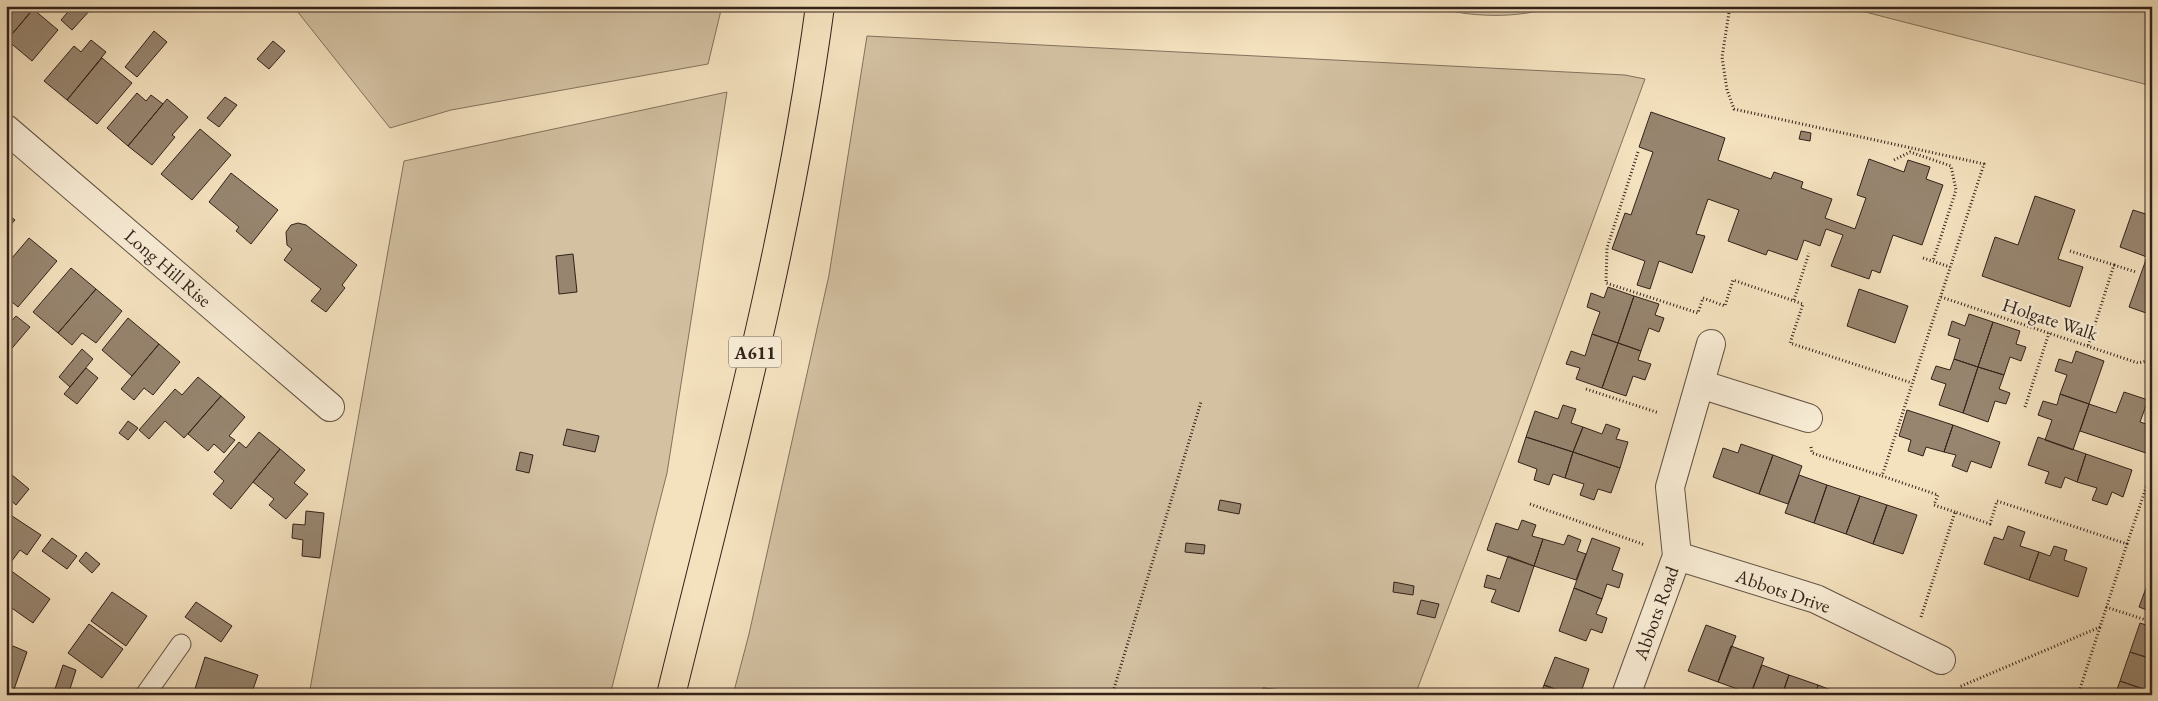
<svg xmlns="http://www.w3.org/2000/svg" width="2158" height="701" font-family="'EB Garamond',serif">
  <rect width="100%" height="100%" fill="#f4e1be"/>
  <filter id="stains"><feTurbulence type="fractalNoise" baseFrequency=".004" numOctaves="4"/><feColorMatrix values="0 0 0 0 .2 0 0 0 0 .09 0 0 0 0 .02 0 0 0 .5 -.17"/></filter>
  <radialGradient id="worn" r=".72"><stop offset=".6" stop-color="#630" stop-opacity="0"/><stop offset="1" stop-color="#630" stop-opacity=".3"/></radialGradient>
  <path fill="#d3c1a2" stroke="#82725e" d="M293 6H722L708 64 451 110 390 128Z
    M1431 6H1557C1518 19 1470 18 1431 6Z
    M1842 6H2152V86Z
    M867 36 1625 75 1645 79 1506 457 1415 695H733L749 634 829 275Z
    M727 92 667 473 610 695H309L404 161Z"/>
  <path fill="#97856f" stroke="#32221a" d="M6 6H36L7 40 6 39Z
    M73 6 92 8 72 30 61 20Z
    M33 9 58 30 32 61 7 40Z
    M154 31 167 42 137 77 125 67Z
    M91 40 106 52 67 100 44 81 74 46 81 52Z
    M273 41 285 51 269 69 257 59Z
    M102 58 132 83 97 124 67 100Z
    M137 93 146 101 151 95 163 104 128 146 107 128Z
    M225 97 237 105 219 127 207 118Z
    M167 99 188 117 172 135 175 137 152 165 128 146Z
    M1651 112 1725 138 1718 160 1771 179 1774 172 1803 182 1801 188 1832 199 1825 218 1855 229 1866 198 1857 195 1869 159 1904 172 1908 160 1930 167 1926 179 1943 185 1922 245 1893 235 1880 273 1872 270 1869 279 1831 266 1843 235 1826 229 1820 246 1804 240 1797 260 1768 250 1766 255 1728 241 1739 210 1708 199 1696 234 1705 236 1692 273 1659 261 1650 289 1637 285 1645 261 1612 249 1625 213 1631 215 1653 152 1639 147Z
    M200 129 231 155 192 200 161 174Z
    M1801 131 1811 133 1810 141 1799 139Z
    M231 173 278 210 251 244 236 231 239 227 209 202Z
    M2035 196 2075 210 2058 259 2083 267 2070 307 1982 276 1995 237 2018 245Z
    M2133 210 2152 216V315L2129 307 2147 257 2120 247Z
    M6 213 15 220 6 230Z
    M298 223 306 225 357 265 342 285 345 288 326 312 311 301 321 289 284 260 292 249 287 245 286 232 291 225Z
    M29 238 57 261 18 307 6 297V265Z
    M573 254 577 292 559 294 556 256Z
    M71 268 96 289 58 333 33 312Z
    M1608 287 1634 296 1618 343 1592 334 1600 312 1587 307 1591 293 1604 298Z
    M96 289 122 311 96 343 82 333 72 345 58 333Z
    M1859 289 1908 306 1895 343 1847 326Z
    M1634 296 1659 304 1655 315 1664 318 1659 332 1649 328 1641 351 1618 343Z
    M1969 314 1993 322 1978 367 1954 359 1960 339 1948 335 1952 321 1965 326Z
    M16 316 30 327 8 353 6 327Z
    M128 318 159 344 132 376 102 350Z
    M1993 322 2020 331 2016 344 2026 347 2021 361 2010 357 2004 375 1978 367Z
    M1592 334 1618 343 1602 388 1576 379 1580 368 1566 364 1571 351 1585 356Z
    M1618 343 1641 351 1638 360 1651 364 1645 380 1633 376 1626 396 1602 388Z
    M159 344 180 362 153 395 144 388 134 400 121 389Z
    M82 349 93 359 70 387 59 377Z
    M2076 351 2104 361 2089 404 2060 394 2067 375 2055 371 2059 359 2072 363Z
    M1954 359 1978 367 1963 413 1939 405 1946 384 1931 379 1936 366 1950 370Z
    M1978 367 2004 375 1999 389 2010 393 2006 404 1995 401 1988 422 1963 413Z
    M86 368 98 378 77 404 64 394Z
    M198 377 221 396 184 438 165 421 149 439 139 430 175 389 182 395Z
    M2124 392 2148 400 2140 422 2152 426V455L2080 431 2089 404 2116 413Z
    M2060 394 2089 404 2073 450 2045 440 2052 420 2038 415 2043 401 2057 405Z
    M221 396 245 417 229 436 235 440 224 453 214 444 208 451 188 434Z
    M1563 405 1576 409 1571 423 1583 427 1573 452 1526 437 1535 411 1558 419Z
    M1907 410 1953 425 1944 452 1926 447 1923 456 1908 451 1911 440 1899 436Z
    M128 421 138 428 128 440 119 433Z
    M1606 424 1620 429 1616 439 1628 442 1620 468 1573 452 1583 427 1602 434Z
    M1953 425 2000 442 1991 468 1971 461 1967 472 1952 466 1956 455 1944 452Z
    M567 429 599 436 595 452 563 445Z
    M259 432 280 449 231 509 213 494 224 481 214 472 239 442 246 448Z
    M1526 437 1573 452 1565 478 1553 474 1549 485 1534 480 1537 469 1518 462Z
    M2038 437 2086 454 2077 482 2065 477 2061 488 2045 483 2049 472 2028 465Z
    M1741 444 1773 455 1759 494 1713 477 1723 448 1738 453Z
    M280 449 305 470 294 483 308 494 286 519 269 505 274 499 253 482Z
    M520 452 533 455 529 473 516 470Z
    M1573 452 1620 468 1611 493 1598 489 1594 500 1580 495 1584 484 1565 478Z
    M2086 454 2132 470 2123 497 2112 492 2107 505 2092 500 2097 488 2077 482Z
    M1773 455 1802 466 1788 504 1759 494Z
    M6 470 29 489 16 505 6 496Z
    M1799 475 1827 485 1814 523 1785 513Z
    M1827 485 1860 496 1846 534 1814 523Z
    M1860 496 1887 505 1873 544 1846 534Z
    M1220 500 1241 504 1239 514 1218 510Z
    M1887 505 1917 515 1903 554 1873 544Z
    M306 511 324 513 320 558 302 556 303 540 292 538 293 524 305 525Z
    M6 512 41 535 27 555 20 550 8 566 6 565Z
    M1522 520 1536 525 1532 536 1543 539 1534 566 1487 550 1496 523 1518 530Z
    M2008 526 2025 532 2020 546 2039 552 2029 580 1984 564 1994 537 2003 540Z
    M1568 535 1581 540 1577 551 1586 554 1576 580 1534 566 1543 539 1564 545Z
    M52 538 77 556 67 569 42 551Z
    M1592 538 1620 548 1612 570 1623 574 1619 588 1607 584 1602 599 1574 588Z
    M1186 543 1205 545 1204 554 1185 552Z
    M2054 546 2067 550 2064 560 2087 568 2078 597 2029 580 2039 552 2050 556Z
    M86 552 100 564 92 573 79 561Z
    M1508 556 1534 566 1519 612 1491 602 1496 590 1484 587 1487 575 1500 579Z
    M10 570 50 599 33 623 6 604V575Z
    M2149 580 2152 581V612L2139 607Z
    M1394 582 1414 586 1413 595 1393 592Z
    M1574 588 1602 599 1596 614 1607 618 1602 633 1591 629 1586 641 1559 631Z
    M112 592 147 616 126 646 91 621Z
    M1421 600 1439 604 1435 618 1417 614Z
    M196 602 232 626 221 642 185 617Z
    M2140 623 2152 627V659L2130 652Z
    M89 624 123 649 102 678 68 653Z
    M1706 625 1736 636 1718 682 1688 671Z
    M13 646 27 652 12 695H6V665Z
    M1731 646 1764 658 1751 694 1718 682Z
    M2130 652 2152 659V692L2120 681Z
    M205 657 258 675 251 695H202L194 692Z
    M1555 657 1589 669 1580 695H1571L1544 685Z
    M63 665 76 670 68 695H53Z
    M1762 665 1789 675 1782 695H1750Z
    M1789 675 1818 685 1815 695H1782Z
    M2120 681 2152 692V695H2115Z
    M1544 685 1571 695H1540Z
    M1818 685 1844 695H1815Z
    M1263 688 1283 690V695H1262Z"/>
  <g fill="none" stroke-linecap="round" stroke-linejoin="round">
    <g stroke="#625243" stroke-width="21">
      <path id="service" d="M145 695 181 644"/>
    </g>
    <g stroke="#625243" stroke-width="30">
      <path id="minor" d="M6 129 330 407
        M1700 384 1808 418
        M1677 556 1816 599 1941 660
        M1626 695 1677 556 1670 487 1711 344"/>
    </g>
    <g stroke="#32221a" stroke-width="30">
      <path id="primary" d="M671 695C727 467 789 239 820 6"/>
    </g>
    <path stroke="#32221a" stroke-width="3" stroke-dasharray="1 2.5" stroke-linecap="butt" d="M1730 6 1722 57 1727 90 1734 109 1984 164 1882 476 1938 495 1934 505 1955 512
      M1638 152 1607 248 1606 283 1698 313 1703 298 1725 306 1733 280 1803 304 1790 343 1912 383
      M1894 160 1910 152 1951 166 1956 190 1933 261
      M2070 251 2114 265 2088 346
      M1923 258 1950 267
      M2114 265 2136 272
      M1941 297 2138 363 2152 360
      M1794 300 1809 253
      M1586 389 1659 413
      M2025 407 2049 333
      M1811 447 1812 453 1882 476
      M1530 504 1645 545
      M2127 544 2152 470
      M2106 607 2152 622
      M1921 617 1955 512 1990 524 1997 501 2127 544 2100 627 1959 687
      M1112 695 1201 402
      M2078 695 2100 627"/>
    <use href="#service" stroke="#f8ecd5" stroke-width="19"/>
    <use href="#minor" stroke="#f8ecd5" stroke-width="28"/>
    <use href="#primary" stroke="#f4e1be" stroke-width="28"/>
  </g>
  <g text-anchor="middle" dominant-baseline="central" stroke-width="4.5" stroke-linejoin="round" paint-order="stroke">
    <rect fill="#f8ecd5" stroke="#6d5f52" stroke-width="1" x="729" y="336.5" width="52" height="31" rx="4"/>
    <g font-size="18" font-weight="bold" fill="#32221a">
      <text x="755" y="352">A611</text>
    </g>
    <g font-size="19" fill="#32221a" stroke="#f8ecd5">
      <text transform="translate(168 268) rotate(41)">Long Hill Rise</text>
      <text transform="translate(2050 319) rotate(18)">Holgate Walk</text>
      <text transform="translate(1783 591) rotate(19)">Abbots Drive</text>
      <text transform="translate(1656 613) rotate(-70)">Abbots Road</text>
    </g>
  </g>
  <rect width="2158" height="701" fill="none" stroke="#f4e1be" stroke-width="25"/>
  <rect x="8" y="8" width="2143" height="686" fill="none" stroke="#32221a" stroke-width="2.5"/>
  <rect x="12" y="12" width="2133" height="676" fill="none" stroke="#32221a"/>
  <rect width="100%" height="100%" filter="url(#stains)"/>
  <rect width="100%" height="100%" fill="url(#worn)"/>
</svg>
